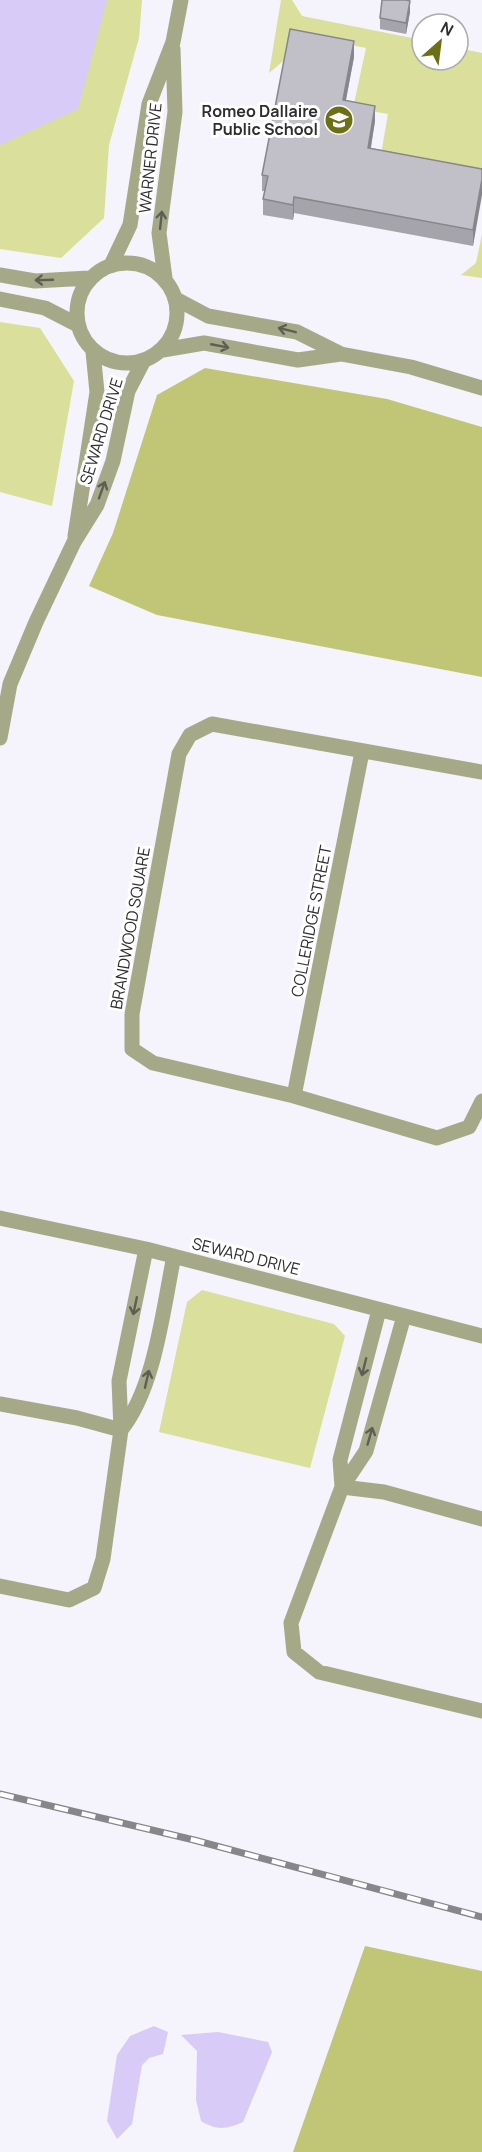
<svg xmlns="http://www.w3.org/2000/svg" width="482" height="2152" font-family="Manrope,sans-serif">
  <rect width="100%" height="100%" fill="#f5f3fb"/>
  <path fill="#dadf9b" d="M0 0H142L139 38 109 145 104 218 61 258 0 249Z
    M281 0H292L302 16 422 40V60H458V48L482 53V176L381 154 388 114 353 108 366 48 292 34 287 58 269 73Z
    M482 234V278L461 275 476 263Z
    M0 322 40 328 74 381 52 506 0 492Z
    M202 1290 334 1324 345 1336 310 1468 159 1432 187 1302Z"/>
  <path fill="#c1c676" d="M205 368 387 399 482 427V677L157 615 89 586 113 533 157 395Z
    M365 1946 482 1971V2152H293Z"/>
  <path fill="#d8cbf7" d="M0 0H107L78 109 0 145Z
    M154 2026 168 2032 163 2054 149 2058 142 2065 132 2124 117 2139 107 2121 117 2055 130 2036Z
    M218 2032 268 2042 272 2052 243 2122C227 2129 217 2131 201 2121L196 2100 197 2051 181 2035Z"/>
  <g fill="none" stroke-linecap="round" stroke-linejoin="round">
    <path stroke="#a6a988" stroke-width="15" d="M77 313a50 50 0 1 1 100 0a50 50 0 1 1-100 0Z
      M112 263 130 225 149 104 173 42 181 0
      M0 275 35 281 89 278
      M165 278 159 233 175 112 173 49
      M0 299 45 308 76 324
      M176 299 208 316 297 332 341 354 411 367 482 388
      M163 350 204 343 298 360 341 354
      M75 536 97 392 93 352
      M0 738 10 684 36 622 74 542 97 505 113 461 128 391 143 362
      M482 772 212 724 190 735 179 754 132 1014V1049L153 1063 294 1096 437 1138 469 1127 482 1101
      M294 1096 362 752
      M0 1218 146 1249 482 1336
      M404 1316 366 1451 342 1487 291 1623 294 1652 319 1672 482 1711
      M0 1404 77 1418 121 1430
      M121 1430C155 1388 163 1309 174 1256
      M342 1487 340 1460 379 1310
      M342 1487 384 1492 482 1519
      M0 1586 69 1600 94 1588 103 1559 121 1430 119 1381 146 1249"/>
    <g stroke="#87868b" stroke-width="7">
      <path id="rail" d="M0 1794 194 1840 482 1917"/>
    </g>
    <use href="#rail" stroke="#fff" stroke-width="4.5" stroke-dasharray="14" stroke-linecap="butt"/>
  </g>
  <path fill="#a6a4ab" d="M410 12 406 34 380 29V18Z
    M354 57 346 100 375 121 371 148 482 169 473 246 294 213 293 220 263 215V199L265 191H262V175Z"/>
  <path fill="#87868b" d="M410 1V12L406 34V23Z
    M354 41V57L343 115V100Z
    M375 106V121L368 163V148Z
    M482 179V195L473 246V230Z
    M294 197V213L293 220V205Z"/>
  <path fill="#c1bfc7" stroke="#87868b" stroke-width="1.5" d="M382 0H406L410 1 406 23 380 18Z
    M290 29 354 41 343 100 375 106 368 148 482 169V179L473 230 294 197 293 205 263 199 268 176 262 175Z"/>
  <defs><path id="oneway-shaft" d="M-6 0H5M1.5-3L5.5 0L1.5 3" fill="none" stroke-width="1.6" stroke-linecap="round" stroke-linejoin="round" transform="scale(1.5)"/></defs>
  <g stroke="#5e5f53">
    <use href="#oneway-shaft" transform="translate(161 220) rotate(-84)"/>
    <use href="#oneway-shaft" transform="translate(44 280) rotate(178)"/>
    <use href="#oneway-shaft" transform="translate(287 330) rotate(-166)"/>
    <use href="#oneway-shaft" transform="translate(220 346) rotate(11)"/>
    <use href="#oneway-shaft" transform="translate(102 490) rotate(-70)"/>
    <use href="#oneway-shaft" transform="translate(135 1306) rotate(102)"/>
    <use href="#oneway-shaft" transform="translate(364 1367) rotate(104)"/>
    <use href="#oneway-shaft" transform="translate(147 1379) rotate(-77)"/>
    <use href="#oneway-shaft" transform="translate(370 1436) rotate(-74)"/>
  </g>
  <defs>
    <g id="school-disc" transform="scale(1.5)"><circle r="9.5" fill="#6c6f14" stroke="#fff"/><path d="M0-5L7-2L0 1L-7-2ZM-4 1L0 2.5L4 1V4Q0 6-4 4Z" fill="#fff"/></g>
  </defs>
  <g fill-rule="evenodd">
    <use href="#school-disc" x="339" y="120"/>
  </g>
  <g text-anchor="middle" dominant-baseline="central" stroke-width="6" stroke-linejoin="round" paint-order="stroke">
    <g font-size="16" font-weight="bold" fill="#2e2e30" stroke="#fff" text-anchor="end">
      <text x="318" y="111">Romeo Dallaire<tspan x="318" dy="18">Public School</tspan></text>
    </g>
    <g font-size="16" fill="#2e2e30" stroke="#fff">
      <text transform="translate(150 158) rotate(-84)">WARNER DRIVE</text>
      <text transform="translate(101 431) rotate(-73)">SEWARD DRIVE</text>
      <text transform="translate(311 921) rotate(-79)">COLLERIDGE STREET</text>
      <text transform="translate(130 928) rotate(-80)">BRANDWOOD SQUARE</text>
      <text transform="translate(246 1256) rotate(14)">SEWARD DRIVE</text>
    </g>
  </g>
  <g transform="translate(440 42) rotate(28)"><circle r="28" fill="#ffffff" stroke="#ababac" stroke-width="1.5"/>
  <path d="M0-4.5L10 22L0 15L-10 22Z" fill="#6c6f14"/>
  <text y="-9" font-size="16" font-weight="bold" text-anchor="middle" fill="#2e2e30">N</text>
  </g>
</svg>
